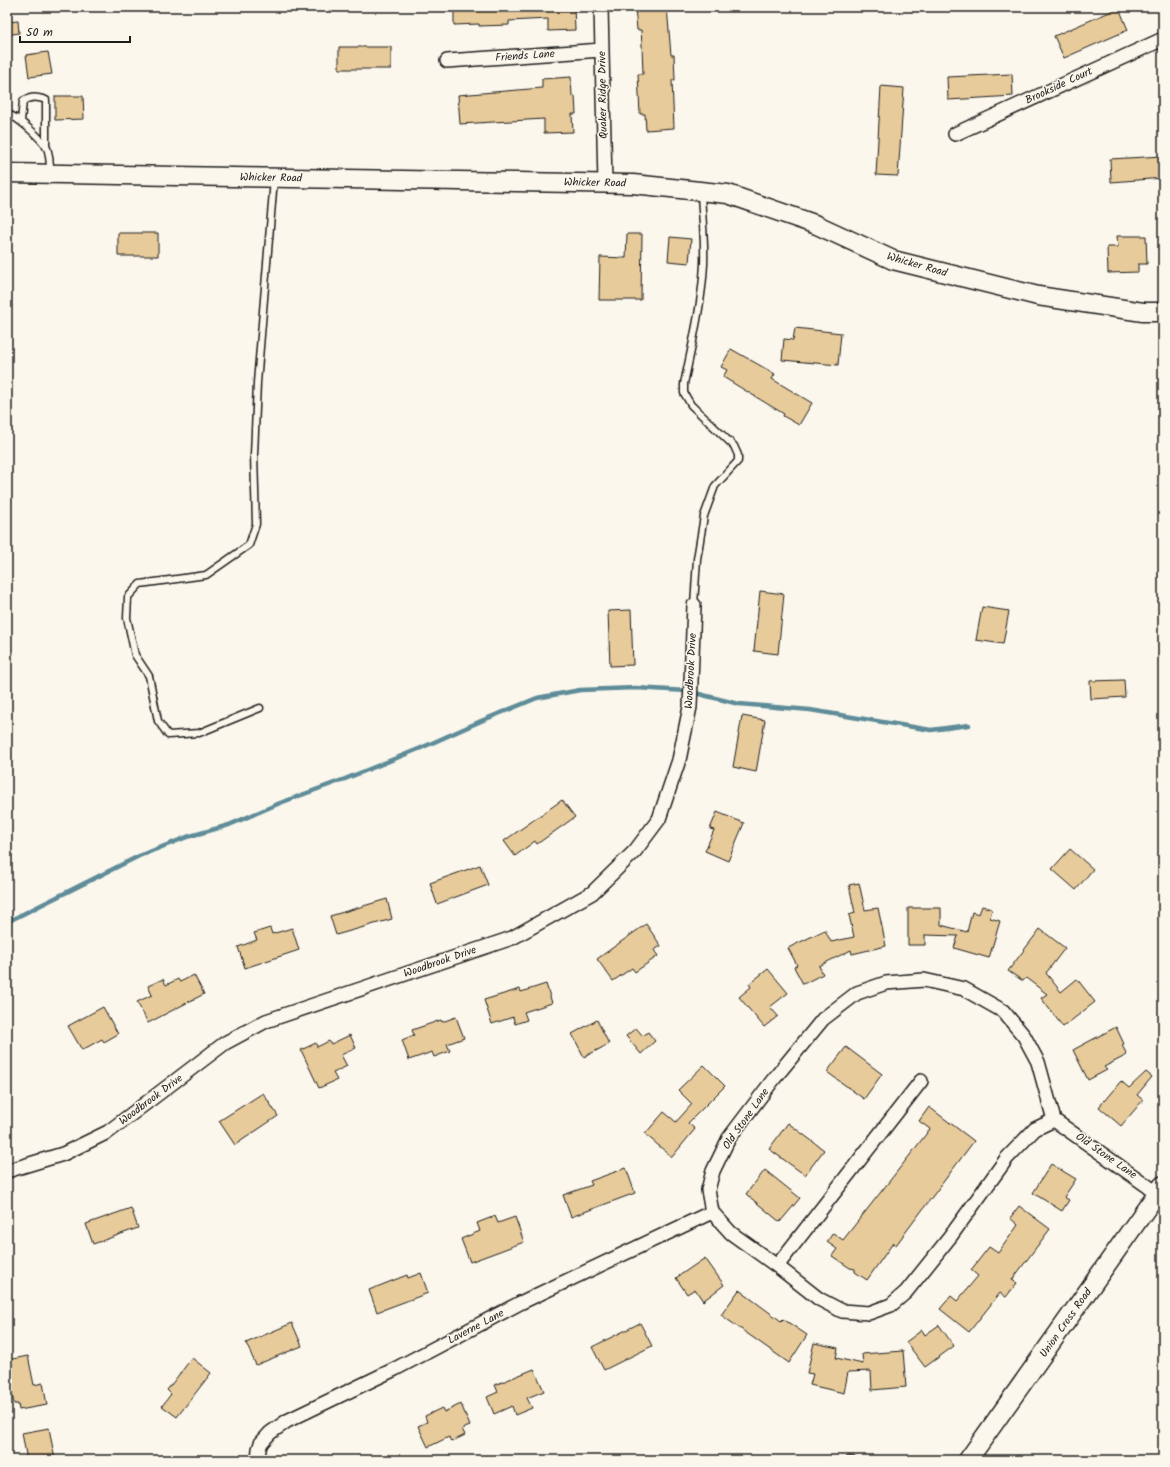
<svg xmlns="http://www.w3.org/2000/svg" width="1170" height="1467" font-family="Kalam,sans-serif">
  <rect width="100%" height="100%" fill="#fbf7ec"/>
  <filter id="ink" filterUnits="userSpaceOnUse"><feTurbulence type="fractalNoise" baseFrequency=".025" numOctaves="2"/><feDisplacementMap in="SourceGraphic" scale="8" xChannelSelector="R" yChannelSelector="G"/><feConvolveMatrix kernelMatrix="1 2 1 2 8 2 1 2 1" color-interpolation-filters="sRGB"/></filter>
  <g filter="url(#ink)">
    <g fill="none" stroke-linecap="round" stroke-linejoin="round">
      <path stroke="#5f8c99" stroke-width="4.5" d="M7 922 139 856 187 837 229 825 280 803 345 779 421 748 481 721 537 698 580 690 636 688 687 691 739 704 810 710 931 730 969 725"/>
    </g>
    <path fill="#e8cb9b" stroke="#1c1c1c" d="M454 7H574L575 30 548 31V19L509 21V25L479 26V24L454 25Z
      M635 7H667L671 55H674L675 80H672L674 128 646 130 645 114H640L638 74H643L642 45 641 30H637Z
      M1119 8 1128 30 1064 58 1054 36Z
      M18 21 19 33 7 35V22Z
      M339 47H391V69H339Z
      M48 52 52 74 29 77 26 55Z
      M1012 74 1013 96 948 100 947 77Z
      M571 77 572 96H575L576 114H572L573 132 544 133V119L460 124 458 95 542 88V79Z
      M881 86 904 88 898 176 876 175Z
      M55 96H83L84 119 55 120Z
      M1163 156V178L1111 182 1110 159Z
      M118 233H158V256H118Z
      M627 234H642L641 300H599L600 257 626 258Z
      M1117 236H1146L1147 264H1138V272L1108 273 1107 247H1118Z
      M670 237 691 239 689 263 668 261Z
      M795 328 841 333 838 365 782 360 784 339 793 340Z
      M731 349 775 374 772 379 812 403 799 425 783 416 784 414 723 377 727 370 721 367Z
      M760 591 784 594 778 654 754 651Z
      M982 607 1009 611 1003 644 976 640Z
      M631 610 633 665 610 666 608 611Z
      M1124 680 1125 697 1091 699 1090 681Z
      M742 716 765 720 756 772 733 767Z
      M562 800 575 817 537 844 535 841 515 856 504 841Z
      M717 812 744 823 728 861 705 851 714 830 710 829Z
      M1070 849 1093 869 1076 890 1052 869Z
      M480 865 488 885 437 904 430 883Z
      M859 883 865 910 878 908 886 946 852 954 851 950 819 966 823 974 803 984 794 967 797 965 788 948 825 930 831 942 854 937 849 915 855 913 849 885Z
      M387 899 392 919 336 935 330 916Z
      M982 906 992 909 990 918 1000 921 989 958 954 948 958 936 925 935V945H908V908H941V925L967 932 972 912 979 914Z
      M646 924 661 946 654 950 658 956 635 972 632 968 613 981 597 959Z
      M270 928 272 934 292 928 299 950 245 968 238 947 257 940 254 933Z
      M1040 929 1065 948 1046 973 1061 992 1077 979 1095 1002 1063 1027 1041 998 1047 994 1026 978 1023 981 1008 971Z
      M768 969 788 993 770 1007 778 1016 764 1027 739 997 751 987 749 984Z
      M194 975 204 994 148 1023 137 1002 152 995 148 986 163 979 166 985 178 979 180 982Z
      M546 984 552 1003 524 1012 527 1020 515 1024 513 1017 492 1024 484 1000 520 989 521 992Z
      M103 1007 118 1034 104 1042 102 1039 82 1050 68 1026Z
      M456 1017 464 1038 447 1044 450 1051 434 1057 432 1052 409 1060 402 1040 414 1035 412 1030 441 1020 442 1022Z
      M597 1020 609 1044 584 1057 572 1034Z
      M1116 1027 1124 1044 1122 1045 1127 1055 1104 1067 1107 1070 1088 1080 1073 1050Z
      M636 1028 643 1036 648 1032 655 1041 641 1054 626 1036Z
      M350 1035 356 1048 341 1055 347 1066 333 1073 337 1080 319 1088 301 1050 316 1043 317 1047 329 1041 331 1044Z
      M846 1047 882 1074 864 1099 827 1072Z
      M704 1065 725 1086 688 1123 695 1129 672 1157 645 1134 664 1112 676 1122 692 1104 678 1090Z
      M1146 1072 1152 1077 1137 1095 1143 1100 1121 1126 1099 1107 1121 1081 1129 1088Z
      M263 1093 278 1116 235 1145 219 1121Z
      M929 1107 974 1141 896 1245 893 1243 867 1280 855 1272V1269L850 1268 832 1256 837 1249 827 1242 833 1233 843 1240 910 1155 930 1129 919 1121Z
      M788 1123 824 1150 805 1175 769 1149Z
      M1051 1164 1076 1179 1064 1197 1069 1200 1062 1211 1033 1193Z
      M626 1168 635 1193 571 1217 563 1195 592 1185 590 1181Z
      M765 1170 800 1198 780 1222 746 1194Z
      M1019 1206 1050 1229 1012 1280 1017 1283 1006 1297 1000 1293 969 1332 940 1309 951 1296 957 1301 978 1276 971 1270 989 1247 998 1253 1018 1225 1010 1218Z
      M131 1208 138 1228 93 1244 86 1224Z
      M495 1216 498 1223 515 1217 524 1242 470 1262 461 1239 480 1231 477 1223Z
      M705 1258 724 1285 703 1301 695 1289 687 1294 676 1278Z
      M421 1273 428 1293 377 1312 369 1290 407 1275 408 1278Z
      M739 1290 781 1321 783 1319 807 1335 789 1363 721 1315Z
      M292 1323 302 1346 256 1365 246 1343Z
      M640 1323 652 1346 604 1370 592 1347Z
      M939 1325 954 1346 925 1367 906 1342 922 1330 925 1335Z
      M814 1343 838 1348 836 1358 863 1364 862 1354 903 1351 906 1387 872 1390 871 1371 848 1372 844 1393 810 1385 813 1374 807 1373Z
      M28 1356 34 1385 43 1383 47 1405 19 1410 18 1404H14L7 1368V1360Z
      M192 1358 211 1373 177 1417 162 1406 171 1394 167 1390Z
      M534 1369 544 1391 527 1398 532 1408 515 1415 512 1406 494 1414 487 1397 498 1392 495 1385Z
      M461 1404 470 1426 462 1429 465 1435 451 1442 449 1437 428 1447 418 1426 427 1422 425 1416 442 1408 444 1412Z
      M49 1428 55 1460H27L22 1433Z"/>
    <g fill="none" stroke-linecap="round" stroke-linejoin="round">
      <g stroke="#1c1c1c" stroke-width="9">
        <path id="lane" d="M7 114C17 116 42 139 47 148 50 156 50 165 50 173
          M21 121 23 101C32 96 37 97 46 100V147
          M694 605 697 559 704 516 715 486 738 461V455L734 446 691 405 684 393V384C692 345 702 304 704 264 705 240 702 217 701 193
          M260 708 199 733 168 735 158 721 149 676 135 655 127 618 128 597 140 584 206 575 249 545 256 524 254 455 257 383 274 179
          M849 1460H852"/>
      </g>
      <g stroke="#1c1c1c" stroke-width="16">
        <path id="street" d="M601 7 605 184
          M447 61 602 50
          M955 134 1163 39
          M1054 1120 1035 1129 1007 1158 950 1237 906 1292 891 1305 869 1313 842 1311 819 1299 777 1266 731 1233 712 1212 708 1190 713 1171 729 1138 773 1080 823 1019 857 993 886 983 924 980 964 989 1003 1011 1024 1036 1038 1062 1054 1120 1163 1197
          M7 1171 63 1154 108 1132 225 1043 266 1021 512 938 592 893 635 851 659 819 679 760 690 707 694 605
          M777 1266 921 1081
          M258 1460 259 1449 261 1443 270 1433 287 1421 395 1369 520 1303 712 1212"/>
      </g>
      <g stroke="#1c1c1c" stroke-width="21">
        <path id="secondary" d="M7 173 633 184 728 194 817 225 893 260 1038 296 1143 312H1163
          M968 1460 1163 1185"/>
      </g>
      <use href="#lane" stroke="#fbf7ec" stroke-width="6"/>
      <use href="#street" stroke="#fbf7ec" stroke-width="13"/>
      <use href="#secondary" stroke="#fbf7ec" stroke-width="18"/>
    </g>
  </g>
  <g text-anchor="middle" dominant-baseline="central" stroke-width="3" stroke-linejoin="round" paint-order="stroke">
    <g font-size="11" fill="#1c1c1c" stroke="#fbf7ec">
      <text transform="translate(525 56) rotate(-4)">Friends Lane</text>
      <text transform="translate(1059 86) rotate(-25)">Brookside Court</text>
      <text transform="translate(603 95) rotate(-91)">Quaker Ridge Drive</text>
      <text transform="translate(271 178) rotate(1)">Whicker Road</text>
      <text transform="translate(595 183) rotate(1)">Whicker Road</text>
      <text transform="translate(917 265) rotate(16)">Whicker Road</text>
      <text transform="translate(691 671) rotate(-87)">Woodbrook Drive</text>
      <text transform="translate(440 962) rotate(-19)">Woodbrook Drive</text>
      <text transform="translate(151 1100) rotate(-37)">Woodbrook Drive</text>
      <text transform="translate(746 1119) rotate(-55)">Old Stone Lane</text>
      <text transform="translate(1106 1156) rotate(35)">Old Stone Lane</text>
      <text transform="translate(1066 1323) rotate(-55)">Union Cross Road</text>
      <text transform="translate(476 1327) rotate(-28)">Laverne Lane</text>
    </g>
  </g>
  <rect width="1170" height="1467" fill="none" stroke="#fbf7ec" stroke-width="24"/>
  <rect x="12" y="12" width="1146" height="1443" fill="none" stroke="#1c1c1c" stroke-width="1.5" filter="url(#ink)"/>
  <path d="M20 36v6h110v-6" fill="none" stroke="#1c1c1c" stroke-width="2"/>
  <text x="26" y="36" font-size="12" fill="#1c1c1c" stroke="#fbf7ec" stroke-width="3" paint-order="stroke">50 m</text>
</svg>
